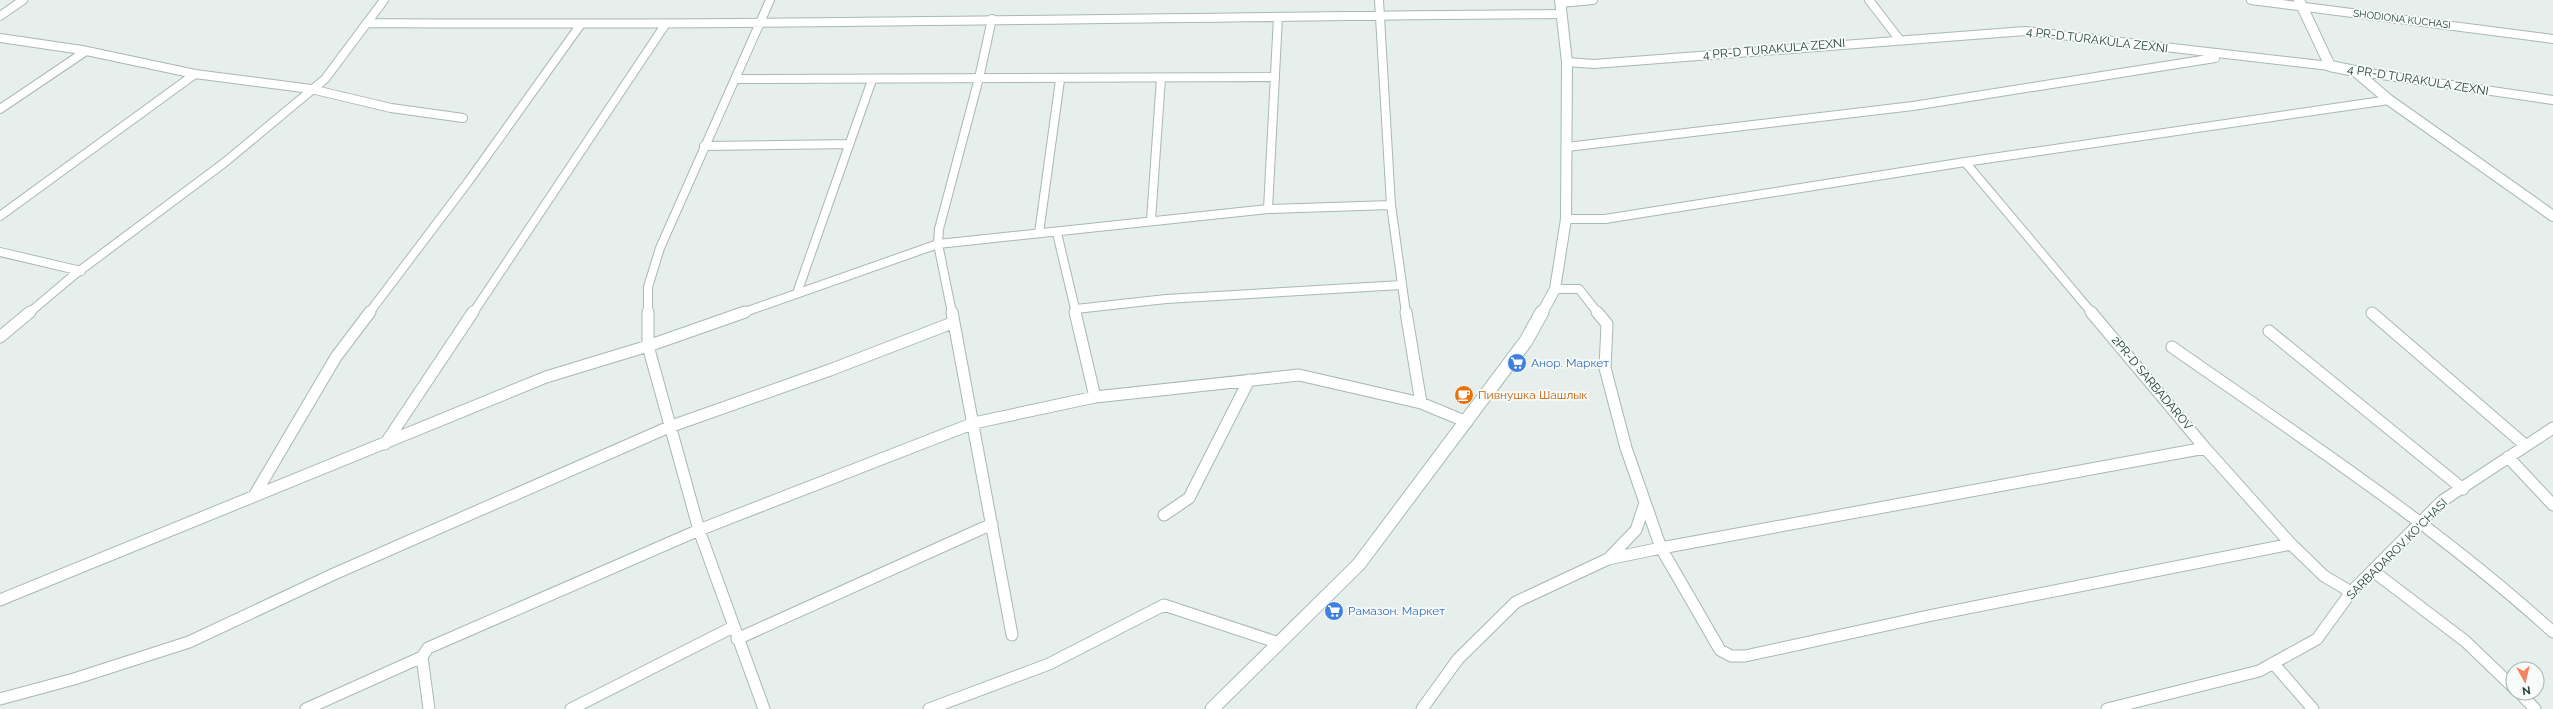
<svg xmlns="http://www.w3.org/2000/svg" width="2553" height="709" font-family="Raleway,sans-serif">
  <rect width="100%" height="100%" fill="#e6efeb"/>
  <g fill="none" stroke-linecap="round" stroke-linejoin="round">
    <g stroke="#a8b8b2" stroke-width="10">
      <path id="minor-far1" d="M1379 0 1391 205 1406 313
        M1869 0 1899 39
        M2251 0 2553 39
        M1561 3 1593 0
        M0 16 23 0
        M367 23C765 26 1163 17 1561 14
        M0 38 82 50 195 74 311 89 391 108 463 118
        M1567 62 1594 64 2025 31 2330 66
        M2355 71 2553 100
        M736 79 1274 77
        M0 109 86 51
        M704 146 849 144
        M1567 147 1913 106 2215 58
        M1965 162 2092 313
        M1268 209 1278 17
        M0 216 195 74
        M1566 219H1605L1965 162 2389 100
        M1151 220 1161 78
        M1039 233 1060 80
        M1057 233 1076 313
        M0 252 81 271
        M1555 289H1579L1598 313
        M797 293 872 80
        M1076 309 1166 299 1401 285
        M29 313 74 275 224 163 325 79 384 0
        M369 313 468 182 581 24
        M473 313 665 25
        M648 313V287L660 248 770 0
        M742 313 938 244 1268 209 1391 205
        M952 313 938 244 939 229 979 78 992 19"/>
    </g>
    <g stroke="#a8b8b2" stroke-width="13">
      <path id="minor" d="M648 312V346L699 530 764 709
        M952 312 1012 635
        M1075 312 1095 397
        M1406 312 1421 403
        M1597 312 1607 324 1605 368 1626 448 1661 548 2205 448
        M2091 312 2205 448 2291 544 2324 576 2351 592
        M2372 313 2525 445
        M2269 331 2463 489
        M0 337 30 312
        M2172 347C2302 438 2435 525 2553 632
        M385 444 473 312
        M2508 457 2553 505
        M254 496 336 357 370 312
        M1164 515 1189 498 1249 380
        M1608 559 1636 530 1645 503
        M2373 571 2465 641 2513 687
        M0 600 546 377 648 346 745 312
        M737 639 992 524
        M422 657 429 709
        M2273 663 2313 709
        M2520 693 2535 709
        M0 699 74 679 189 642 334 574 669 427 830 370 952 323
        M306 709 422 657 428 648 699 530 974 423 1095 397 1299 375 1421 403 1467 422
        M571 709 733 627
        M929 709 1049 664 1164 605 1279 643
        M1422 709 1458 659 1516 602 1608 559 1661 548 1720 650 1731 656H1745L1928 616 2291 544
        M2107 709 2259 671 2317 639 2351 592 2442 501 2553 428"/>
    </g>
    <g stroke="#a8b8b2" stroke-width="12">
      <path id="tertiary" d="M2299 0 2330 66 2355 71 2389 100 2553 216"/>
    </g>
    <g stroke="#a4bbb3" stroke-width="12">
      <path id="secondary-far1" d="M1542 313 1555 289 1566 219 1567 62 1560 0"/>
    </g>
    <g stroke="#a4bbb3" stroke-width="15">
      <path id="secondary" d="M1212 709 1359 564 1526 341 1542 312"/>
    </g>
    <use href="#minor-far1" stroke="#fff" stroke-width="8"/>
    <use href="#minor" stroke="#fff" stroke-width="11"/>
    <use href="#tertiary" stroke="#fff" stroke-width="10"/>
    <use href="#secondary-far1" stroke="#fff" stroke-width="10"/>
    <use href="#secondary" stroke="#fff" stroke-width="13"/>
  </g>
  <defs>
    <g id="supermarket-disc" transform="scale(1)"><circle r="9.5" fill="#3f7fe0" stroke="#f7fbf9"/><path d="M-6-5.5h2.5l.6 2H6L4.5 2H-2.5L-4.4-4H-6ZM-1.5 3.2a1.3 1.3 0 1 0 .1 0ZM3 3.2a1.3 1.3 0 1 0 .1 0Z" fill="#fff"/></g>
    <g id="cafe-disc" transform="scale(1)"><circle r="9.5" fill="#e8710a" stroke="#f7fbf9"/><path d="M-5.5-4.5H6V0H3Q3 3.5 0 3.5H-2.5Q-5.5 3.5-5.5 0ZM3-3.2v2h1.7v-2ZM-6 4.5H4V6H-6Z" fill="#fff"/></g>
  </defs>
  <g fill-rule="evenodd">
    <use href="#supermarket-disc" x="1517" y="363"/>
    <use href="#cafe-disc" x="1464" y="395"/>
    <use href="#supermarket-disc" x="1334" y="611"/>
  </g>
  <g text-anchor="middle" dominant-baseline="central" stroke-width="3.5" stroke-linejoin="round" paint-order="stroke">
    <g font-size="10" fill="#24423a" stroke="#f7fbf9">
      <text transform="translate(2402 19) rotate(7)">SHODIONA KUCHASI</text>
    </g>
    <g font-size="12" fill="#24423a" stroke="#f7fbf9">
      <text transform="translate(2097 40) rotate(7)">4 PR-D TURAKULA ZEXNI</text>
      <text transform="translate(1774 49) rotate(-5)">4 PR-D TURAKULA ZEXNI</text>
      <text transform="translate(2418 80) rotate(9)">4 PR-D TURAKULA ZEXNI</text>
      <text transform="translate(2152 383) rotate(50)">2PR-D SARBADAROV</text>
      <text transform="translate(2397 549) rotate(-45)">SARBADAROV KO'CHASI</text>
    </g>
    <g font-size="12" fill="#366cbe" stroke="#f7fbf9" text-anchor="start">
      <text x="1531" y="363">Анор. Маркет</text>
      <text x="1348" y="611">Рамазон. Маркет</text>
    </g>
    <g font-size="12" fill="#c56008" stroke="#f7fbf9" text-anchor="start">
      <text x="1478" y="395">Пивнушка Шашлык</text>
    </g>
  </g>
  <g transform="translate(2525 681) rotate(172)"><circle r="19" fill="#f7fbf9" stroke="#a3b1ad"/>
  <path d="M0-3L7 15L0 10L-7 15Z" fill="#f4845f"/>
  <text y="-6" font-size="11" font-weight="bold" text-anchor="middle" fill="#24423a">N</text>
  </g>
</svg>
